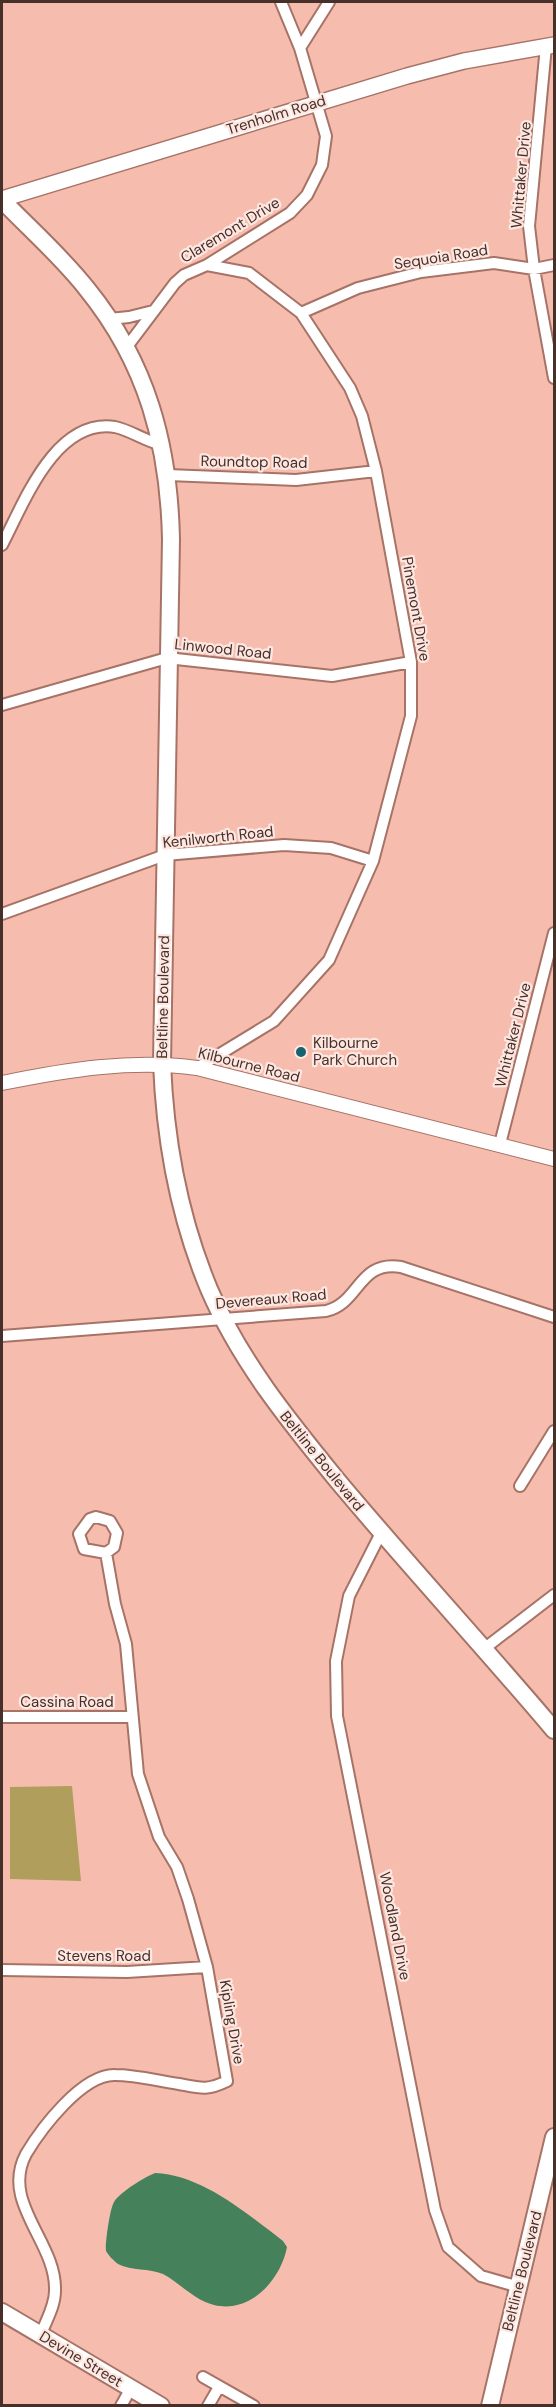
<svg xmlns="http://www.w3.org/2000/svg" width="556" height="2407" font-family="'DM Sans',sans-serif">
  <rect width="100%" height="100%" fill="#f6bdaf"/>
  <path fill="#b09e5d" d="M72 1786 81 1881 10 1879V1787Z"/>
  <path fill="#45815a" d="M155 2173C203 2175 247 2214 283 2241L287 2247C281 2279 251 2314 214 2305 194 2300 180 2283 163 2274 149 2268 132 2271 118 2264 114 2261 108 2255 106 2251 105 2244 110 2208 114 2202 120 2192 145 2177 155 2173Z"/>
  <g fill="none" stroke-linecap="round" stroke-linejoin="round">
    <g stroke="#a67366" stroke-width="14">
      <path id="minor" d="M546 46 529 226 534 269 554 378
        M300 48 329 2
        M301 313 358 288 421 272 494 263 534 269 554 265
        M109 319 129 317 153 311
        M126 348 175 283 184 275 207 265 290 213 307 195 322 165 326 136 300 48 281 2
        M168 475 296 480 376 471
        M2 545C24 503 55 418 115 427 130 430 145 441 162 445
        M2 705 167 658 332 676 411 662
        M2 914 165 855 284 845 331 848 373 861
        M197 1068 274 1021 329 960 373 861 411 716V662L376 471 362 416 350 388 301 313 249 273 207 265
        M500 1144 554 933
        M2 1336 326 1311C360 1303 358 1260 401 1267L554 1317
        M520 1486 554 1431
        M96 1517 110 1521 117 1533 114 1547 106 1553 84 1549 79 1534 90 1519Z
        M381 1533 349 1596 336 1661 337 1716 435 2210 448 2247 481 2276 519 2287
        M485 1648 554 1595
        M2 1717H132
        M2 1970 127 1972 207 1967
        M41 2334C46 2321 55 2306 55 2291 57 2242 0 2203 26 2154 41 2129 82 2074 115 2075 136 2075 158 2081 179 2084 200 2088 207 2091 227 2081L207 1967 188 1899 177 1867 159 1837 138 1774 126 1644 115 1604 106 1553
        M203 2377 254 2406
        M121 2406 131 2388
        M208 2406 219 2387"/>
    </g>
    <g stroke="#a67366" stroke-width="16">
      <path id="tertiary" d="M2 1083C66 1070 131 1059 197 1068L554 1159"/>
    </g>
    <g stroke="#a67366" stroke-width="18">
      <path id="secondary" d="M2 199 407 76 464 61 554 45"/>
    </g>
    <g stroke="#a67366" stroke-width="20">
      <path id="primary" d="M2 200C30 229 62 257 87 289 147 363 169 445 171 539L162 1063C165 1141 179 1217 209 1289 240 1361 288 1420 337 1480 408 1565 483 1646 554 1730
        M2 2312 161 2406
        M490 2406 554 2137"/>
    </g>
    <use href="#minor" stroke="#fff" stroke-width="10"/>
    <use href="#tertiary" stroke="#fff" stroke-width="14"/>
    <use href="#secondary" stroke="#fff" stroke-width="15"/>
    <use href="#primary" stroke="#fff" stroke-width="16"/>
  </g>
  <circle fill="#186270" stroke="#ffe7e1" stroke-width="2" cx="301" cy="1052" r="6"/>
  <g text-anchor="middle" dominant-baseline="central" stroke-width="4.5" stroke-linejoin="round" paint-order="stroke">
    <g font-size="15" fill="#46302a" stroke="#ffe7e1">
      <text transform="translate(276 115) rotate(-17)">Trenholm Road</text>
      <text transform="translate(521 175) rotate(-85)">Whittaker Drive</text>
      <text transform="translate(230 230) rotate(-31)">Claremont Drive</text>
      <text transform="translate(441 257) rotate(-9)">Sequoia Road</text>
      <text transform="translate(254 462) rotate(1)">Roundtop Road</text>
      <text transform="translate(416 609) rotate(80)">Pinemont Drive</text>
      <text transform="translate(223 649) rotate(6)">Linwood Road</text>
      <text transform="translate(218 837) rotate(-6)">Kenilworth Road</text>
      <text transform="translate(163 997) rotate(-89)">Beltline Boulevard</text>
      <text transform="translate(513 1035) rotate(-76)">Whittaker Drive</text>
      <text transform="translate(249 1065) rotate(14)">Kilbourne Road</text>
      <text transform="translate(271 1299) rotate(-5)">Devereaux Road</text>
      <text transform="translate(322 1461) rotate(51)">Beltline Boulevard</text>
      <text x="67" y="1702">Cassina Road</text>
      <text transform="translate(395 1926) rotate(79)">Woodland Drive</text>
      <text x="104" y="1956">Stevens Road</text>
      <text transform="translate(232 2022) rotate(80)">Kipling Drive</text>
      <text transform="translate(522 2271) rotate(-76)">Beltline Boulevard</text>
      <text transform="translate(81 2359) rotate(31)">Devine Street</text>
    </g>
    <g font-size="15" fill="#46302a" stroke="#ffe7e1" text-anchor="start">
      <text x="313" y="1043">Kilbourne<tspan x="313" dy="17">Park Church</tspan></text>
    </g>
  </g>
  <rect width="556" height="2407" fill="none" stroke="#46302a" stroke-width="6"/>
</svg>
